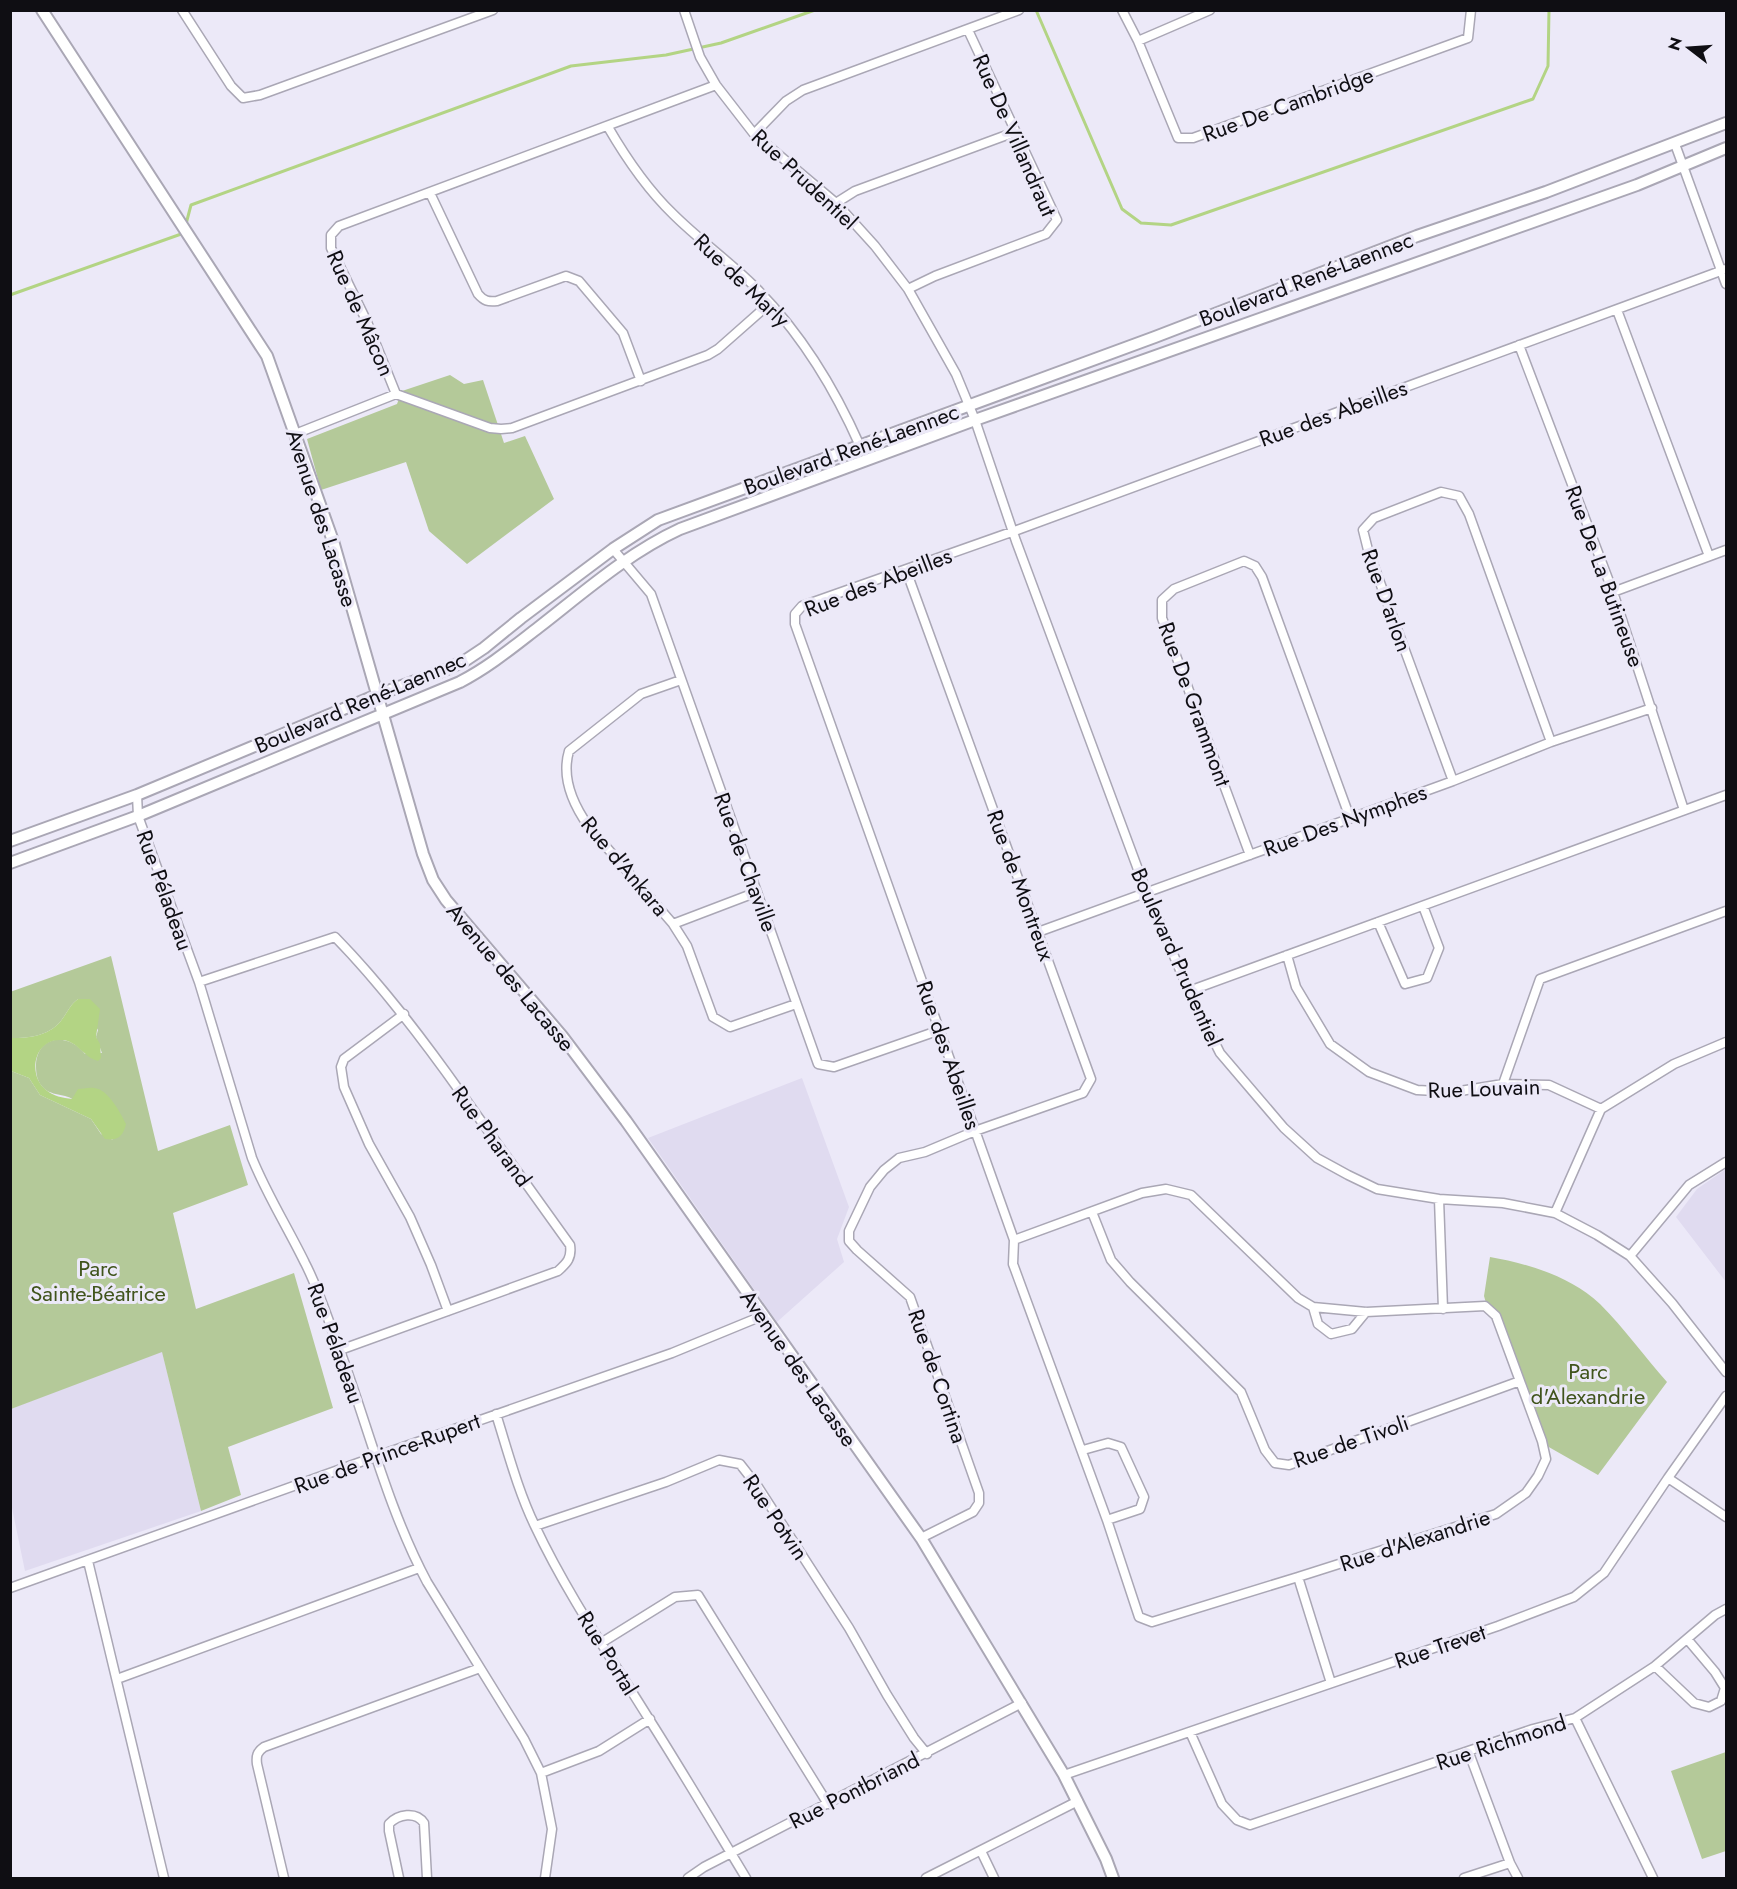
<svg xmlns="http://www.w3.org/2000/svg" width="1737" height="1889" font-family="Jost,sans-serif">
  <rect width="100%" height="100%" fill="#ece9f8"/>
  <path fill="#e0dbf0" d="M802 1078 849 1207 837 1239 844 1262 777 1322 648 1138Z
    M1726 1169V1282L1676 1217 1697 1189Z
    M162 1351 201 1511 25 1571 11 1503 10 1409Z"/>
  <path fill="#b4c999" d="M450 375 464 384 483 380 504 443 525 436 554 499 467 564 429 531 406 462 321 490 307 439 397 404 402 391Z
    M111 956 158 1151 230 1125 248 1185 173 1213 196 1309 294 1273 333 1408 228 1447 241 1495 201 1511 162 1352 11 1409V1071L29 1078 40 1095 91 1119 101 1134 113 1140C101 1128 88 1111 74 1100 63 1092 48 1098 39 1082 36 1076 36 1070 36 1064 38 1034 70 1033 85 1054L102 1053 96 1037 98 1030 78 999C71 1004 68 1011 63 1018 51 1036 30 1038 11 1038L10 992Z
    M1490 1257C1529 1264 1570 1276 1600 1304 1624 1328 1645 1357 1667 1382L1598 1475 1547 1446 1499 1317 1486 1303 1484 1296Z
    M1726 1752V1851L1702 1859 1671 1771Z"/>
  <path fill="#b3d484" d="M78 999H90L100 1009 96 1037 100 1044 101 1058 98 1061C83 1057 78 1041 62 1040 34 1038 27 1075 46 1090 53 1096 63 1098 72 1099L78 1089C83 1089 89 1087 94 1088 108 1089 120 1112 126 1124 123 1137 117 1141 105 1139L91 1119 40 1095 29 1078 11 1071V1038C30 1038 51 1036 63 1018 68 1011 71 1004 78 999Z"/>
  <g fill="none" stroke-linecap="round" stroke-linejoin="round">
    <path stroke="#b3d484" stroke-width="3" d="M1036 10 1122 209 1141 223 1171 225 1533 99 1548 66 1549 10
      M186 224 191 205 571 66 666 55 721 43 815 10
      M10 295 184 233"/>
    <g stroke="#aaa7b5" stroke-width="11">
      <path id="street" d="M182 10 231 86 243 98 260 95 493 10
        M684 10 700 57 716 85 754 134 836 203 875 246 908 289 956 374 975 420 1016 541 1146 891 1189 991 1220 1053 1284 1128 1317 1158 1348 1175 1377 1189 1439 1199 1503 1203 1555 1213 1597 1235 1630 1256 1672 1303 1726 1372
        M1122 10 1138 41 1178 138H1193L1468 38 1471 10
        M1138 41 1210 10
        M716 85 339 226 331 235V248L367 322 396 394 490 428 501 429 512 428 708 355 718 349 770 303
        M608 127C626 158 647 189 673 214 699 240 729 261 755 287 801 333 834 387 860 446
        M754 134 786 101 803 90 1019 10
        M1675 144 1726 284
        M430 193 478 294C484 301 488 302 497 301L566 276 579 281 623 333 641 381
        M836 203 855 191 1015 132
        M908 289 935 276 1046 234 1057 220 968 30
        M1617 310 1709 556
        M1519 345 1613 592 1684 810
        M295 434 396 394
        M613 549 651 594 818 1064 834 1067 940 1030
        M906 570 1091 1079 1083 1093 975 1131 925 1152 899 1158 884 1170 870 1187 849 1231V1241L857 1250 910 1297 979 1493V1503L973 1512 921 1538
        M1613 592 1726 550
        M681 680 641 694 569 751C561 778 574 806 589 827L673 924 687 946 713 1017 730 1027 796 1004
        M1453 781 1368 550 1363 530 1374 518 1441 492 1459 496 1469 514 1551 742
        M137 795 138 816 199 982 252 1158C267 1195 288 1228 305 1263 319 1290 328 1320 339 1348 368 1426 388 1509 427 1582L524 1739 541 1773 552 1829 545 1878
        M1250 855 1162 618V600L1174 589 1244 561 1255 566 1262 577 1350 818
        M1378 922 1405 984 1427 978 1439 948 1423 906
        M673 924 757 892
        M1038 932 1453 781 1551 742 1652 708
        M1287 955 1296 987 1330 1044 1369 1072 1417 1090 1454 1092 1503 1084 1549 1085 1601 1109
        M199 982 335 937C382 985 422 1038 461 1093 497 1144 534 1194 570 1245 572 1258 567 1263 558 1271L340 1350
        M1189 991 1726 795
        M404 1014 344 1059 341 1067 344 1087 369 1144 410 1217 431 1265 448 1311
        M1503 1084 1540 979 1726 911
        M1439 1199 1443 1309
        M1092 1212 1111 1260 1130 1282 1241 1392 1265 1450 1275 1463 1289 1465 1520 1381
        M1555 1213 1601 1109 1674 1064 1726 1042
        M1014 1240 1142 1193 1166 1189 1191 1195 1298 1298 1313 1307 1366 1312 1485 1306 1496 1316 1542 1441 1546 1459 1538 1476 1526 1493 1496 1514 1298 1577
        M1630 1256 1689 1185 1726 1162
        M1313 1307 1318 1324 1331 1334 1352 1329 1366 1312
        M496 1414C508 1452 518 1491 535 1526 567 1594 610 1656 649 1719 682 1771 714 1825 746 1878
        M1083 1450 1108 1443 1121 1447 1144 1497 1140 1509 1107 1520
        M1668 1478 1726 1517
        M535 1526 666 1482 719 1460 740 1464 758 1487 849 1628 887 1695 914 1738 927 1754
        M88 1561 164 1878
        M10 1588 366 1460 672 1353 762 1316
        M601 1643 675 1597 698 1595 828 1804
        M1655 1666 1694 1703 1709 1707 1721 1701 1725 1688 1715 1672 1688 1640
        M117 1679 419 1568
        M1331 1683 1298 1577 1152 1622 1139 1617 1107 1520 1013 1264 1014 1240 795 624V614L802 606 1020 529 1726 269
        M1575 1718 1653 1878
        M1190 1732 1222 1804 1237 1820 1250 1825 1533 1729 1575 1718 1655 1666 1715 1615 1726 1609
        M1469 1753 1510 1863 1518 1878
        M541 1773 599 1751 650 1719
        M1064 1775 1498 1626 1574 1597 1604 1573 1668 1478 1726 1396
        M981 1851 994 1878
        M284 1878 257 1764C256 1756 257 1752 264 1747L480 1668
        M399 1878 389 1831V1824C398 1814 416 1811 424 1823L427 1878
        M688 1878 704 1867 1022 1703
        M926 1878 1078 1801
        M1464 1878 1510 1863"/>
    </g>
    <g stroke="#aaa7b5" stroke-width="14">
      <path id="secondary" d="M42 10 267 356 333 541 423 854 433 880 446 900 562 1036 626 1121 921 1538 1064 1775 1106 1859 1113 1878
        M10 841 137 795 377 695 445 670 466 660 484 648 521 618 613 549 658 520 1155 337 1417 236 1546 192 1726 123
        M10 863 138 816 460 682C489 667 513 647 539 627 584 592 628 553 680 529L975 420 1637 185 1726 148"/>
    </g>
    <use href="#street" stroke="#fff" stroke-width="8"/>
    <use href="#secondary" stroke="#fff" stroke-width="10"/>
  </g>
  <g text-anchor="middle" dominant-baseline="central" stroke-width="6" stroke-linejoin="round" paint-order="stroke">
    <g font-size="22" fill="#0f0e13" stroke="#ece9f8">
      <text transform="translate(1288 104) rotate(-20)">Rue De Cambridge</text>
      <text transform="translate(1015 135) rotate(66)">Rue De Villandraut</text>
      <text transform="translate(805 179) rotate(43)">Rue Prudentiel</text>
      <text transform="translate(1306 279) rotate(-21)">Boulevard René-Laennec</text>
      <text transform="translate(742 280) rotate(44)">Rue de Marly</text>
      <text transform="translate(361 313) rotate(66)">Rue de Mâcon</text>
      <text transform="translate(1333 413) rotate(-20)">Rue des Abeilles</text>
      <text transform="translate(851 449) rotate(-20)">Boulevard René-Laennec</text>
      <text transform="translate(322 518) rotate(72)">Avenue des Lacasse</text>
      <text transform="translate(1605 576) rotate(70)">Rue De La Butineuse</text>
      <text transform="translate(878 582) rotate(-21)">Rue des Abeilles</text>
      <text transform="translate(1387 600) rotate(70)">Rue D'arlon</text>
      <text transform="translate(360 702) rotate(-23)">Boulevard René-Laennec</text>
      <text transform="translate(1195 704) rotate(70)">Rue De Grammont</text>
      <text transform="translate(1345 820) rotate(-20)">Rue Des Nymphes</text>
      <text transform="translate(746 862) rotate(70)">Rue de Chaville</text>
      <text transform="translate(625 866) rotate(50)">Rue d'Ankara</text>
      <text transform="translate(1021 885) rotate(70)">Rue de Montreux</text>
      <text transform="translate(165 890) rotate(70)">Rue Péladeau</text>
      <text transform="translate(1177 957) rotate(66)">Boulevard Prudentiel</text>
      <text transform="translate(511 977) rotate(50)">Avenue des Lacasse</text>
      <text transform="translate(949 1055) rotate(71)">Rue des Abeilles</text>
      <text transform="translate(1484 1088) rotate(-2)">Rue Louvain</text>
      <text transform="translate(492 1136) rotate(54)">Rue Pharand</text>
      <text transform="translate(336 1343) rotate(70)">Rue Péladeau</text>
      <text transform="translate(799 1368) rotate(55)">Avenue des Lacasse</text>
      <text transform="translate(938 1376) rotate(71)">Rue de Cortina</text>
      <text transform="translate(1351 1441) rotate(-19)">Rue de Tivoli</text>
      <text transform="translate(387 1453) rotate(-20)">Rue de Prince-Rupert</text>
      <text transform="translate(776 1517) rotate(56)">Rue Potvin</text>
      <text transform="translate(1415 1540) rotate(-18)">Rue d'Alexandrie</text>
      <text transform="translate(1440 1646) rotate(-19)">Rue Trevet</text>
      <text transform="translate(608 1653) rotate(58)">Rue Portal</text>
      <text transform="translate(1501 1742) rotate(-18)">Rue Richmond</text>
      <text transform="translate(854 1790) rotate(-27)">Rue Pontbriand</text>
    </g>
    <g font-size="22" fill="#40541c" stroke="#ece9f8">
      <text x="98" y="1268">Parc<tspan x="98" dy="25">Sainte-Béatrice</tspan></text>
      <text x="1588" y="1371">Parc<tspan x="1588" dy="25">d'Alexandrie</tspan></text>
    </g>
  </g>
  <rect width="1737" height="1889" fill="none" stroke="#0f0e13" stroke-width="24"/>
  <g transform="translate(1689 48) rotate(287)" stroke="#ece9f8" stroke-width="4.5" paint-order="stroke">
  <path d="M0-4.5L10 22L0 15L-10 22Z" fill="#0f0e13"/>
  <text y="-9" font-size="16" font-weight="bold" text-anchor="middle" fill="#0f0e13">N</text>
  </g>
</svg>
